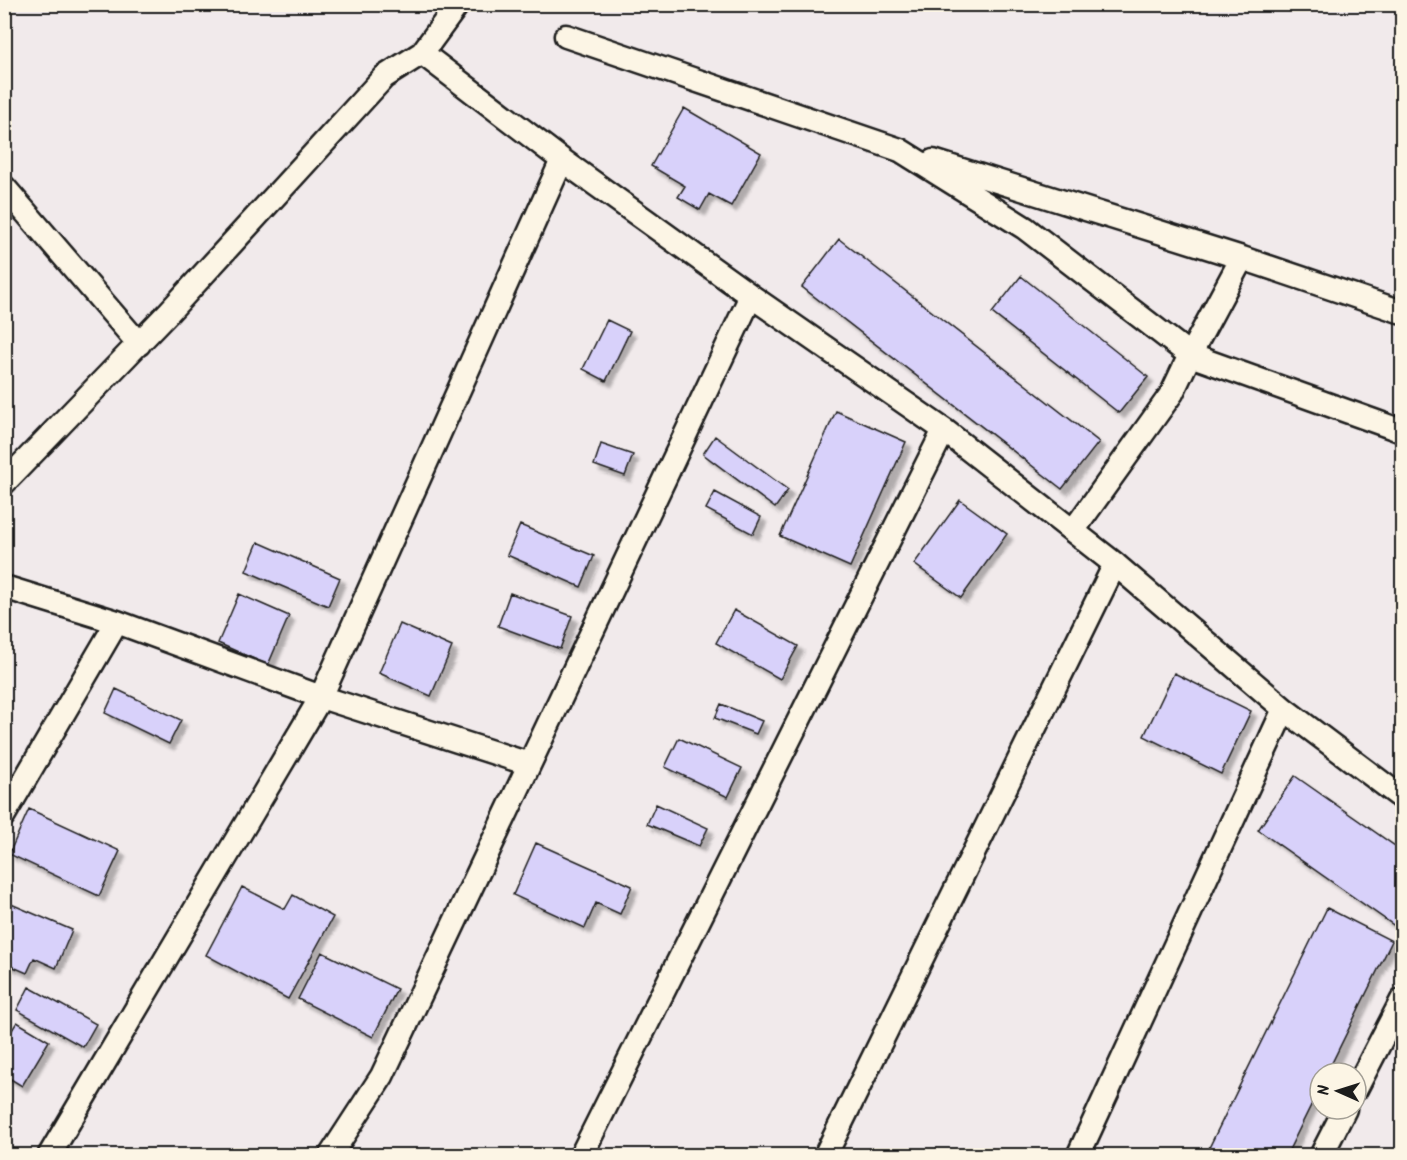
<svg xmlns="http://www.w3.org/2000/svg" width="1407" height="1160" font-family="Kalam,sans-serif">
  <defs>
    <filter id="shadow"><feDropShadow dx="5.5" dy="5.5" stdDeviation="1.5" flood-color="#0004"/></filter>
  </defs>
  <rect width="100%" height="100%" fill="#f1eaeb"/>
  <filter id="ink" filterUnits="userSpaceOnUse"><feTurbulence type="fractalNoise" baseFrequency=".0167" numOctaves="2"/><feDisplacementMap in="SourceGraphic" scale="12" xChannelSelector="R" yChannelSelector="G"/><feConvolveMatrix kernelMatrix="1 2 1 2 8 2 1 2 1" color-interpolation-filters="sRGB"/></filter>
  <g filter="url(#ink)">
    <path fill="#d8d1fa" stroke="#1c1c1c" stroke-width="1.5" filter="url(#shadow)" d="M684 108 761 153 731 206 709 194 700 210 678 197 685 186 651 166Z
      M839 239 1099 442 1062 489 802 287Z
      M1021 276 1148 377 1119 413 992 313Z
      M607 320 630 331 606 381 583 369Z
      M836 411 906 442 850 567 780 536Z
      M715 436 788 490 775 508 703 454Z
      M601 444 633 455 625 476 594 465Z
      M715 492 761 517 753 534 706 509Z
      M960 500 1007 534 961 598 914 564Z
      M520 525 594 556 581 587 507 555Z
      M258 542 340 578 328 606 246 571Z
      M510 593 572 616 560 649 498 626Z
      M239 594 289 616 268 665 218 643Z
      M734 610 798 646 780 679 716 643Z
      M400 624 452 647 431 696 379 673Z
      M1174 673 1251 711 1221 774 1144 736Z
      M116 689 181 720 169 744 105 713Z
      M721 704 762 721 756 734 715 718Z
      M679 738 742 768 728 797 665 767Z
      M1295 776 1402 851V931L1258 830Z
      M656 804 708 828 699 846 647 824Z
      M29 809 120 851 99 896 9 854Z
      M536 843 632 886 620 914 596 903 585 928 513 895Z
      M242 887 285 909 293 895 333 917 288 999 206 955Z
      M4 901 72 930 56 968 34 958 27 973 4 963Z
      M1327 908 1392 941 1327 1073H1320V1087L1286 1156H1205Z
      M322 952 397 989 373 1037 298 999Z
      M29 987 96 1024 83 1047 17 1010Z
      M17 1022 49 1041 22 1086 4 1075V1043Z"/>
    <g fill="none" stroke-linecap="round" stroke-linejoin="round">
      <g stroke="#1c1c1c" stroke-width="27">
        <path id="street" d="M566 36 900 150 1025 228 1190 355 1402 431
          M422 53 562 160 751 296 944 430 1115 564 1284 709 1402 798
          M933 161 1242 258 1190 355 1172 393 1073 531
          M4 187 139 344
          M1242 258 1402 312
          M4 483 168 313 384 77 422 53 458 4
          M4 587 117 622 321 697 529 764
          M4 815 117 622
          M1356 1089 1402 1000
          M49 1156 321 697 562 160
          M330 1156 382 1076 751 296
          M581 1156 944 430
          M825 1156 1115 564
          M1078 1156 1284 709
          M1321 1156 1345 1109"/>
      </g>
      <use href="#street" stroke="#fcf5e5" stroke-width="22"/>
    </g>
  </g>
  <rect width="1407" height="1160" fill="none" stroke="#fcf5e5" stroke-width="24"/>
  <rect x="12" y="12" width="1383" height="1136" fill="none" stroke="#1c1c1c" stroke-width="2" filter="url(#ink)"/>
  <g transform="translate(1338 1091) rotate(273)"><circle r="28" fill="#fcf5e5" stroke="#a29e95" stroke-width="1.5"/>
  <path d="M0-4.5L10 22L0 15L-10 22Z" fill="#1c1c1c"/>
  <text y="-9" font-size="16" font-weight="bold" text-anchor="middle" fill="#1c1c1c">N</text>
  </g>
</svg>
